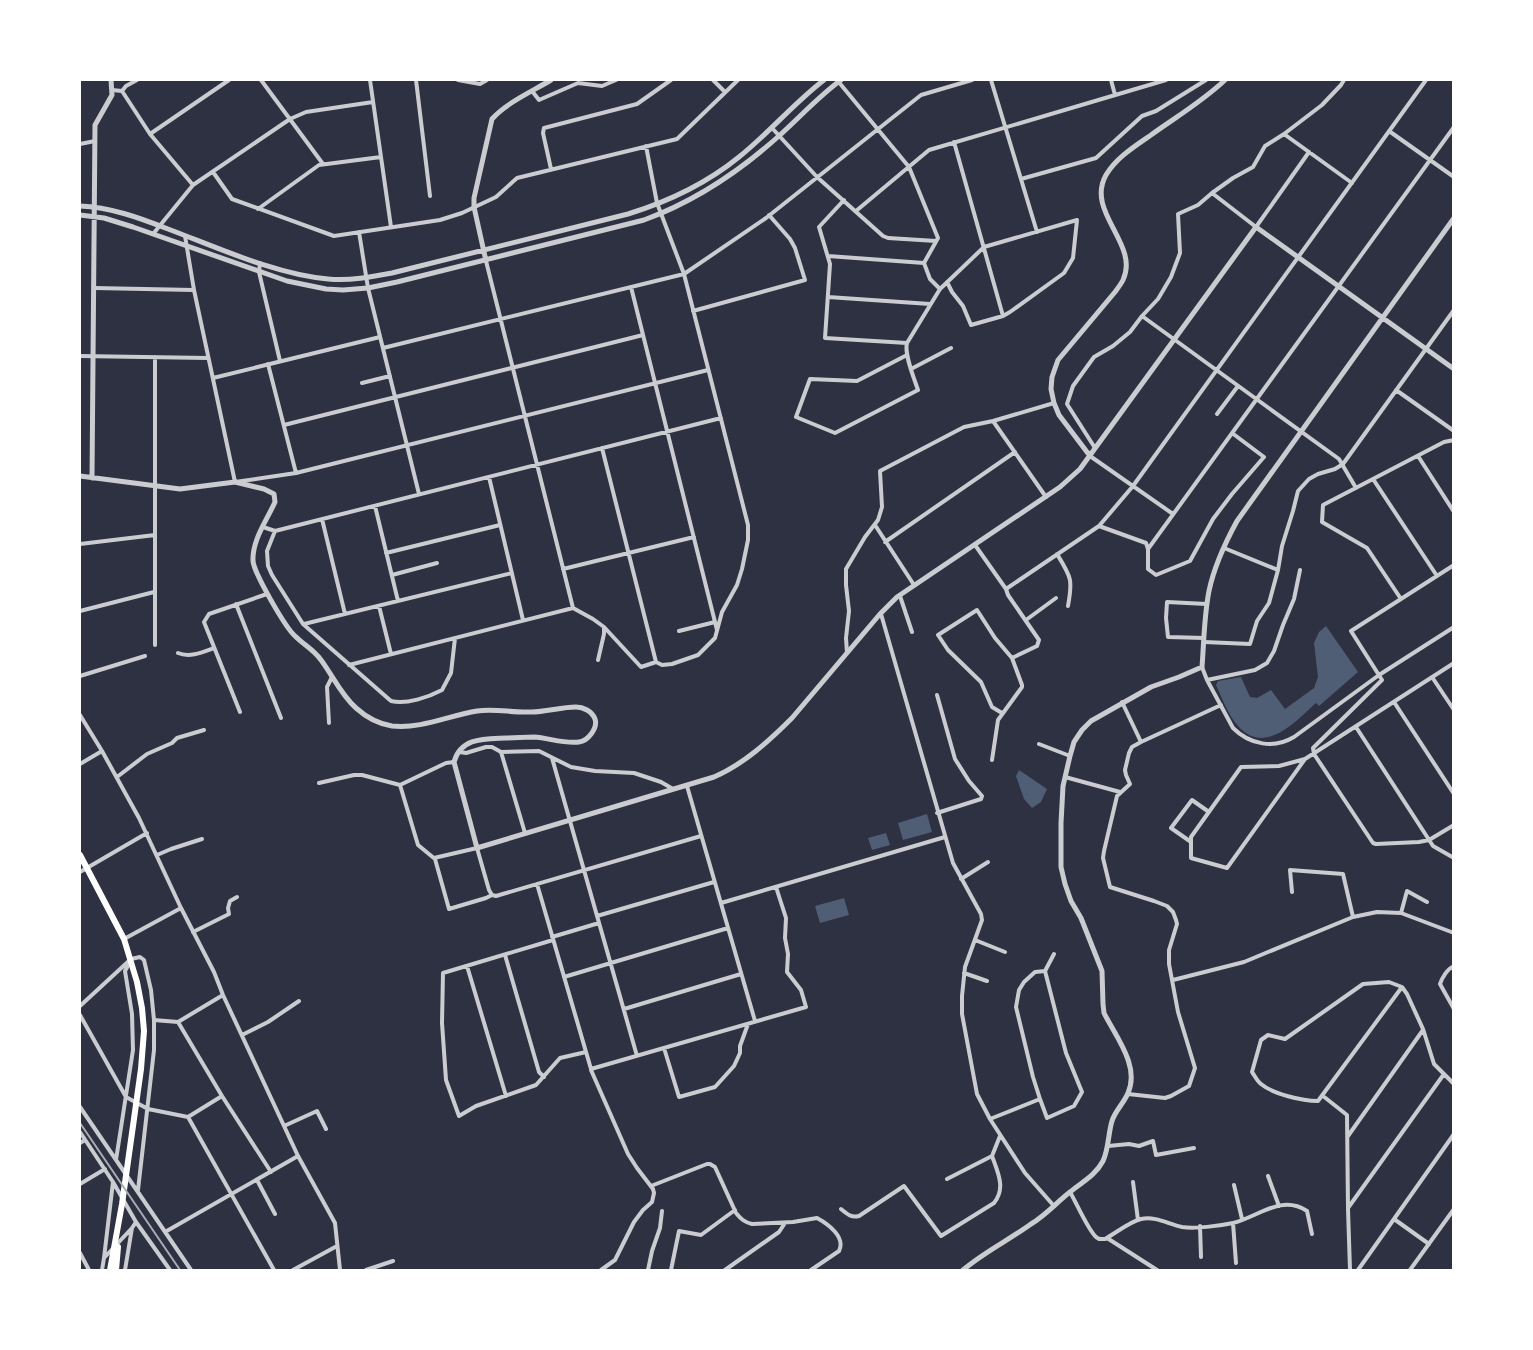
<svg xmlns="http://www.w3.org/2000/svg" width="1533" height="1350" font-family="Lato,sans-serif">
  <rect width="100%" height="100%" fill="#2d3142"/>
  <path fill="#4f5d75" d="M1326 626 1358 672 1319 706 1316 703C1295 722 1265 756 1238 726 1228 715 1222 698 1216 685L1218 681 1241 677 1250 697 1257 698 1271 690 1285 709 1314 688 1318 677 1314 643 1319 632Z
    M1019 770 1047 789 1041 802 1032 808 1024 799 1016 776Z
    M927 814 932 832 903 840 898 823Z
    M886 833 890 845 872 850 868 838Z
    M844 898 849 915 820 923 815 906Z"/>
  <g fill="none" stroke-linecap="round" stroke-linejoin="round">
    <path stroke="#caccd0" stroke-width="4" d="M261 80 323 164
      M370 80 391 227
      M416 80 430 196
      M458 80 480 84 487 80
      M713 80 725 92
      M837 80 909 167 938 238 924 263 930 279 940 289 907 343C904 354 914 378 918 390L835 433 796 417 810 379 857 381 907 355
      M991 80 1037 232
      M1111 80 1115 95
      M112 90 122 91 150 134 193 185
      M122 91 126 86 137 80
      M532 91 539 100 578 83 602 86 616 80
      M772 128 817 177 883 236 888 238 936 241
      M1389 131 1454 177
      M150 134 229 80
      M1284 134 1352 183
      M954 142 1003 316
      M80 144 95 141
      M551 169 543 133 544 128 637 104 671 80
      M213 172 232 199 334 236 440 220 462 213 496 197 517 178 677 139 738 80
      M1021 179 1096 158 1142 116 1156 111 1206 80
      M1212 193 1233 178 1253 167 1265 146 1284 134 1322 105 1341 85 1344 80
      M844 200 819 227 830 264 825 338 907 343
      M258 209 319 165 381 157
      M856 211 929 150 1166 80
      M359 232 368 288 419 494
      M153 234 193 185 290 119 306 112 373 102
      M185 236 194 290 235 482 296 473 708 370
      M828 256 924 263
      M486 261 573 608
      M260 263 259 272 280 361
      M631 287 717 630
      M94 288 194 290
      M940 289 984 247 1077 220 1073 258 1064 273 1010 312 1003 316 971 325 963 306 952 292 947 282
      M828 297 930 304
      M693 311 805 280 795 248 790 239 769 215
      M1142 316 1339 459 1356 488
      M383 348 684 274 766 218 921 95 972 80
      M80 356 208 358
      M268 364 296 473
      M911 369 951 348
      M213 378 380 337
      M362 383 390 376
      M1396 390 1454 431
      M1217 414 1238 386
      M993 421 1046 497
      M284 425 643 335
      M602 448 656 662 662 665 672 664 698 655 715 638 722 612 737 585 742 569 748 540V525L684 274 657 203 646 146
      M1095 448 1067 404 1073 386 1094 357 1113 346 1130 332 1142 316 1158 299 1171 277 1180 253 1178 214 1198 205 1212 193 1256 227 1309 152
      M1090 456 1173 514
      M1418 456 1454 512
      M489 477 523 620
      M1373 479 1437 576
      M375 506 398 601
      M322 519 345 614
      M875 525 914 585
      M1099 526 1146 543 1148 549V569L1156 575 1190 561 1213 519 1232 494 1264 457 1232 433
      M263 527 275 531
      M885 542 1015 452
      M80 544 155 535
      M975 545 1006 589 1008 595 1039 640 1037 646 1012 658
      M1224 548 1278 570
      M1148 549 1454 127
      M386 553 500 525
      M1057 554C1071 577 1073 579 1068 606
      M1454 565 1351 631 1382 680 1313 748 1314 754 1373 843 1376 844 1419 842 1429 840 1454 825
      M563 569 694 537
      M392 575 437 563
      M1006 589 1099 526 1133 486 1426 80
      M900 596 912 632
      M1401 599 1367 548 1322 522 1323 505 1444 442 1454 440
      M236 604 281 718
      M379 606 391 654
      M80 611 154 592
      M881 614 953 863 981 914 982 920 965 967 962 996V1014L977 1094 990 1119 1025 1173 1054 1206
      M1026 620 1056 598
      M304 624 512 573
      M679 631 715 622
      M455 638 451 673 442 690C429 697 406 705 391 701L303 624 272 575 268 566 267 551 275 531 721 418
      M1204 638 1168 637 1166 618 1167 602 1207 604
      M1204 642 1250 644 1257 621 1269 603 1278 570 1282 546 1293 511 1298 491 1309 479 1318 474 1335 469 1343 464 1454 310
      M155 645V357
      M178 653C190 658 203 652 214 648
      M847 653 846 638 849 611 846 585V569L865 537 878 520 882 507 880 471 964 427 993 421 1054 403
      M598 660 604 634V628
      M349 665 573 608 593 619 604 627 641 667 656 662
      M1202 667 1207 680 1233 728C1250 745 1274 749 1294 737L1379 675 1454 627
      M80 676 145 656
      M1432 677 1454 710
      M1207 680 1255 670 1267 663 1274 651 1283 625 1294 599 1300 570
      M937 695 955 759 969 781 982 796 981 799 937 813
      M1122 702 1141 742 1221 705
      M1394 702 1454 794
      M240 712 204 622 209 614 267 594
      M80 715 102 751 139 818 181 908 214 972 223 995 298 1156 335 1223 340 1270
      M329 723 327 687 332 677
      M1356 727 1433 846 1454 858
      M1039 744 1070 756
      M460 752 466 753 486 747H492L501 752 539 751 571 767 595 771 634 773 661 782 673 789
      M501 752 525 833
      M552 758 637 1056
      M1305 759 1227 868 1191 858V837L1241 767 1279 766 1305 759 1454 663
      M992 760 998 720 1022 687V685L1012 658 995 638 977 610 938 635 948 650 981 682 992 707 1002 713
      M80 764 102 751
      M117 777 147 754 172 743 177 738 204 730
      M1065 777 1120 792
      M319 783 354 775H362L400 785 446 763 454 762
      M400 785 418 845 435 859 449 909 486 898 492 895
      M687 786 755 1021
      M1191 842 1171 828 1192 800 1209 812
      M157 855 171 849 202 839
      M434 858 477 848 489 890 492 895 496 896 701 836
      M80 872 147 833
      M961 879 988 862
      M537 884 591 1069 806 1007 801 990 787 972 788 954 785 938 786 918 776 887
      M1292 892 1290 870 1343 874 1353 917
      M721 903 945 837
      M1401 913 1407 891 1427 902
      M597 916 714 882
      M193 932 229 914 228 908 230 901 237 897
      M552 937 599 923
      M124 939 181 908
      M553 940 443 973 442 1023 446 1080 459 1116 476 1106 536 1085 560 1058 586 1052
      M975 940 1005 952
      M505 955 539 1072 544 1077
      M467 966 506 1096
      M1454 966C1447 969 1442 978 1440 984L1454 1009
      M964 973 987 981
      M564 977 728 928
      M1173 980 1244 962 1353 917 1377 912 1401 913 1454 933
      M1402 987 1389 982 1363 984 1285 1039 1268 1035 1261 1040 1252 1072C1255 1076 1257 1081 1261 1084 1273 1094 1302 1101 1318 1101L1402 987 1407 994 1423 1029 1434 1064 1454 1084
      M80 1006 131 959 140 957 144 960 151 990 154 1020V1050L138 1190
      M624 1009 741 974
      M80 1015 126 1097 148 1109 188 1117 274 1270
      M154 1020 178 1022 223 995
      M178 1022 222 1096 271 1172
      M242 1035 268 1022 299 1001
      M664 1048 679 1097 715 1087 734 1066 740 1053V1046L748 1024
      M591 1070 628 1154 637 1168 653 1189 654 1193 652 1202 643 1210 634 1222 615 1260 601 1270
      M1128 1094 1165 1098 1171 1096 1189 1086 1195 1068 1178 1012 1169 964V950L1177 924 1176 920 1173 912 1167 906 1154 901 1110 887 1103 858 1104 851 1117 796 1130 784 1126 775 1125 770 1129 753 1132 747 1141 742
      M1323 1096 1347 1115 1348 1209 1350 1270
      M1040 1099 1047 1118 1074 1106 1082 1092 1066 1053 1045 971
      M80 1107 191 1270
      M188 1117 222 1096
      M990 1119 1040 1099 1033 1077 1016 1007 1019 990 1024 982 1035 972 1045 971 1054 954
      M284 1126 317 1111 326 1129
      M80 1132 113 1182 136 1222 170 1270
      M1348 1136 1423 1030
      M80 1143 85 1140
      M1108 1146 1129 1144 1139 1146 1153 1141 1156 1155 1194 1148
      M116 1160 133 1050 132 1014 125 971 130 962
      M1268 1176 1279 1206
      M947 1179 992 1156
      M257 1180 275 1214
      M1133 1182 1138 1220
      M80 1184 105 1169
      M1234 1185 1242 1219
      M651 1186 707 1164H710L715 1167 736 1213C741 1219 744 1222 752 1224L793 1222 817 1218C828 1224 846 1237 839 1251L811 1270
      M1070 1192C1076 1202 1088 1230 1096 1237 1099 1240 1100 1239 1105 1239 1116 1233 1129 1222 1141 1219 1156 1216 1168 1224 1182 1227 1195 1229 1219 1226 1233 1223 1258 1217 1281 1194 1307 1211L1312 1234
      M1348 1208 1444 1074
      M841 1209C847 1214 851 1218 859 1216L904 1186 941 1236 994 1203C1006 1188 998 1173 992 1156L1000 1136
      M1394 1219 1429 1244
      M1233 1223 1236 1263
      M1200 1226 1201 1257
      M165 1232 298 1156
      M1107 1238 1157 1270
      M80 1253 89 1270
      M104 1258 113 1182
      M102 1270 104 1258 132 1228
      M125 1270 132 1228 136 1222
      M293 1270 337 1246
      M366 1270 393 1261
      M648 1270 652 1251 660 1228 662 1211
      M671 1270 679 1231 701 1235 735 1210
      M725 1270 779 1232 785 1223
      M1358 1270 1454 1134
      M1410 1270 1454 1209"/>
    <path stroke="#caccd0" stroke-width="5" d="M80 206C110 207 140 218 168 229 216 247 277 275 328 279 350 281 371 277 392 273L628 214C667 202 707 183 739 157 769 133 794 103 824 80
      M80 215 104 218 133 227 287 281 326 289 343 290 368 288 397 282 644 220C696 201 739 172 780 135 800 117 819 96 841 80
      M486 261 474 207V198L492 119C506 103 533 91 551 80
      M1090 456 1059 415 1054 403 1051 389 1052 377 1058 360 1115 292C1118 288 1121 284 1123 280 1140 244 1085 212 1106 175 1116 158 1135 146 1151 135 1176 117 1203 101 1225 80
      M80 476 180 489 235 482 264 489 274 494 275 502C267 520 252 540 253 561 254 573 285 627 295 636 304 645 314 650 321 660 333 676 341 695 356 708 366 717 379 724 392 726 421 729 448 716 477 711 494 708 513 713 531 712 546 712 561 707 576 707 583 707 592 711 595 719 598 728 588 741 579 742 564 744 549 738 534 737 525 737 515 738 506 738 485 739 461 737 454 762L477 848 714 777C744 764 769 741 792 718L880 614 897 597 1060 487 1080 469 1256 227 1454 369
      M92 478 95 125 112 95 111 80
      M963 1270C984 1252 1009 1240 1031 1224 1046 1215 1057 1202 1070 1192 1082 1182 1095 1176 1103 1161 1109 1148 1108 1134 1112 1121 1115 1111 1124 1103 1128 1093 1140 1066 1116 1037 1104 1013L1103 1004 1102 971 1081 918 1071 901 1065 884 1061 867V823L1063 786 1070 756 1074 742 1082 730 1091 721 1151 687 1179 677 1202 667C1204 642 1204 616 1209 591 1214 567 1225 543 1237 521L1454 218"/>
    <path stroke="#fff" stroke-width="6" d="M80 855 124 939 137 982 142 1008 144 1031 141 1069 122 1204 110 1270
      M116 1270 118 1247"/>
    <path stroke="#abadb3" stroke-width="2" d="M80 1123 180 1270"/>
  </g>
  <rect width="1533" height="1350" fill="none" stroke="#ffffff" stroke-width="162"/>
</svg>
